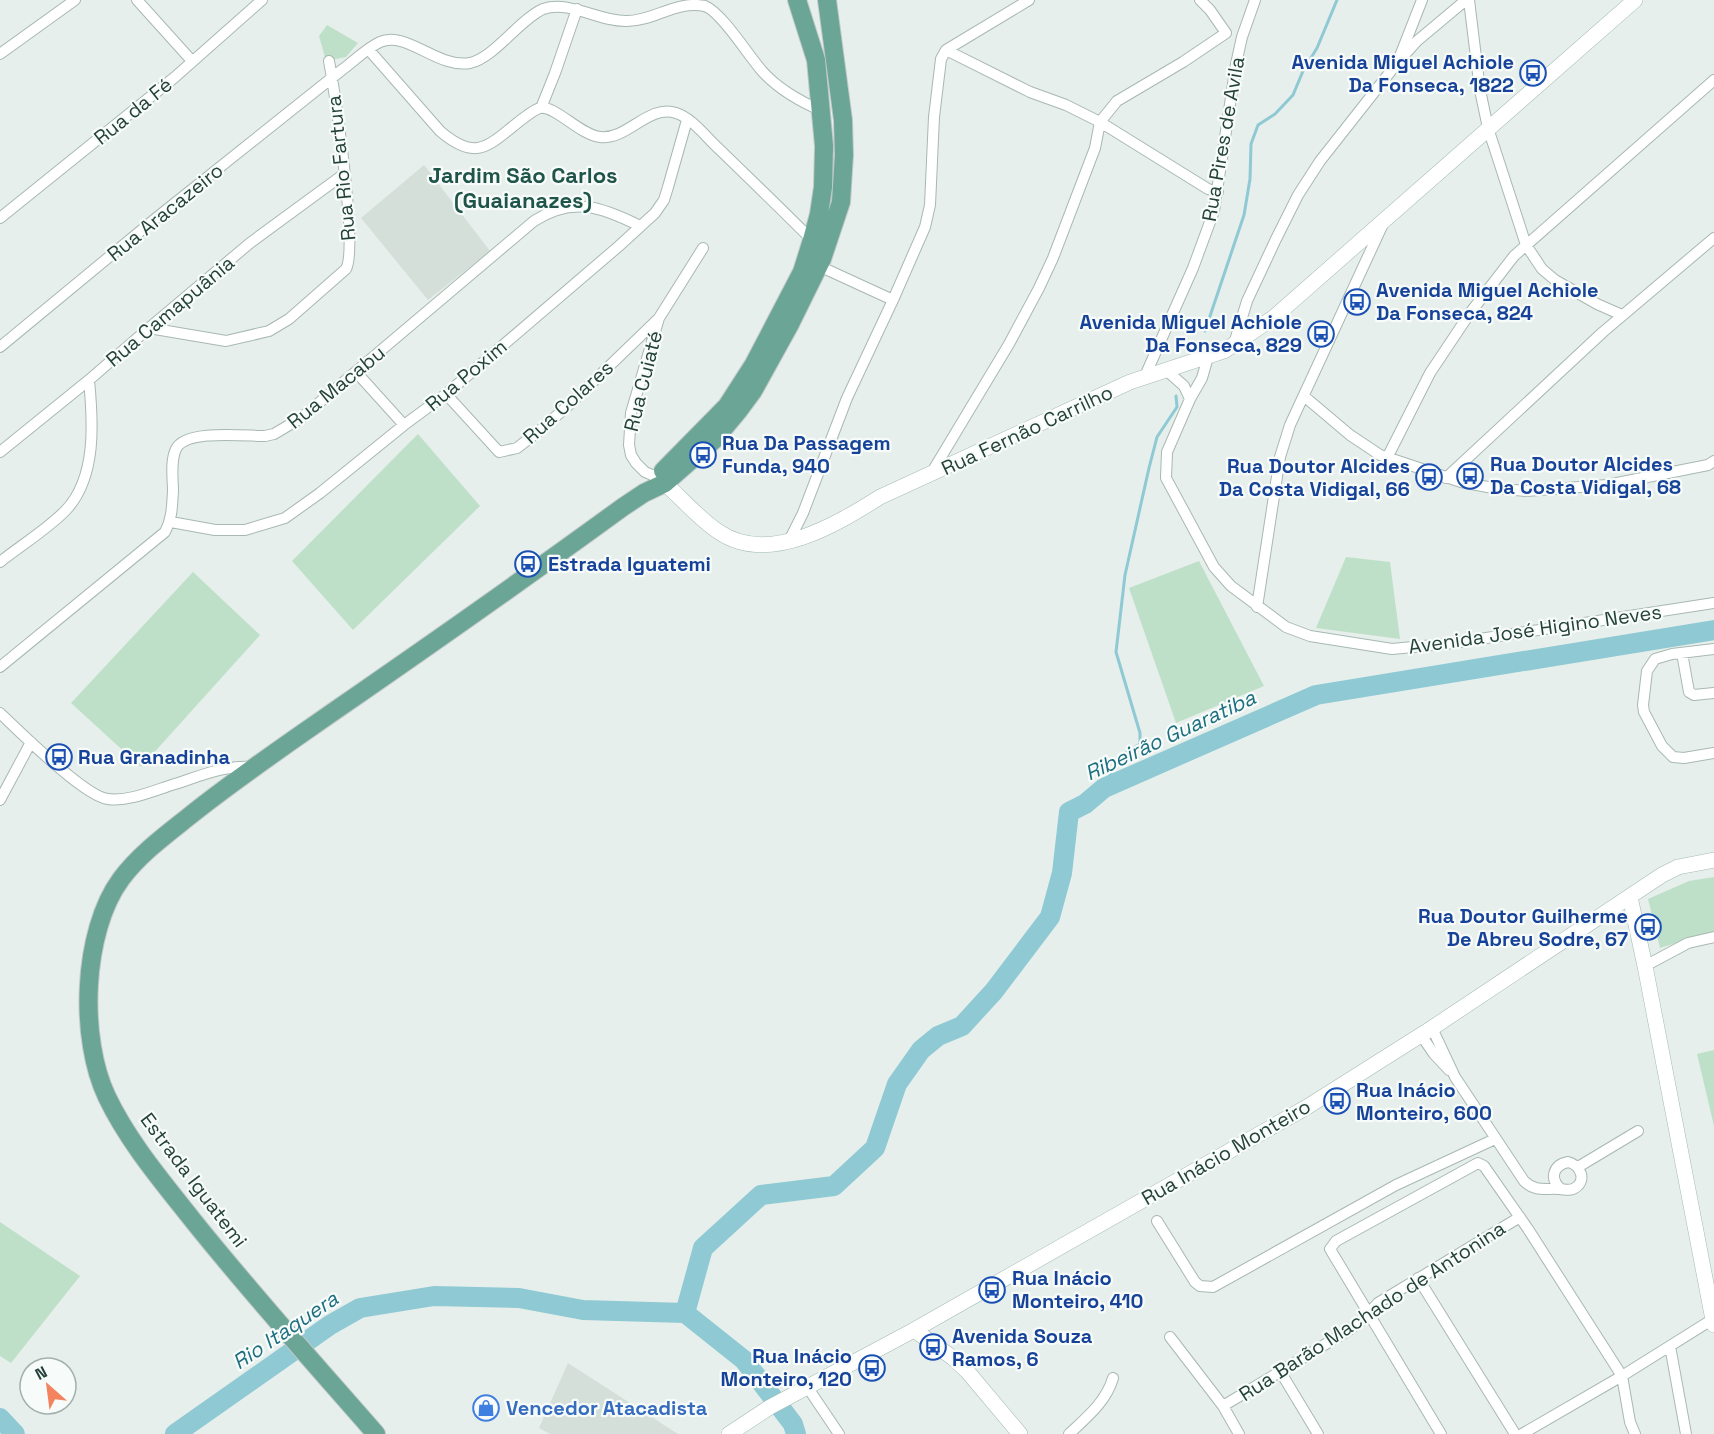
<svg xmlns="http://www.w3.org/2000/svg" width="1714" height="1434" font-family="'Space Grotesk',sans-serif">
  <rect width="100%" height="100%" fill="#e6efeb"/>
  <path fill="#d4dfda" d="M424 165 490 251 428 300 361 218Z
    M568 1363 678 1434H550L539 1428Z"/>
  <path fill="#bfe0c8" d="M327 25 358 43 346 57 326 61 319 36Z
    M418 434 480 506 353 630 292 561Z
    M1346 557 1390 562 1400 639 1316 628Z
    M1199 561 1264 686 1176 723 1129 588Z
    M193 572 260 635 141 767 71 703Z
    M1714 877V931L1660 948 1648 899 1689 881Z
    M1714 1050V1126L1697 1054Z
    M0 1222 80 1276 11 1363 0 1356Z"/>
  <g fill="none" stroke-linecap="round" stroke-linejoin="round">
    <path stroke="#8ec9d4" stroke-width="3" d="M1205 331 1244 215 1250 179 1251 144 1258 125 1275 114 1293 95 1303 71 1317 48 1337 0
      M1104 788 1118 758 1140 744V733L1116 652 1125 575 1149 468 1157 437 1177 407 1176 396"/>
    <path stroke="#8ec9d4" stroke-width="20" d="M685 1313 703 1248 761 1195 834 1186 875 1148 897 1084 921 1050 938 1036 962 1026 994 991 1050 917 1062 873 1069 812 1085 804 1104 788 1316 695 1714 630
      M685 1313 744 1360 793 1424 796 1434
      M0 1418 15 1434
      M175 1434 330 1325 360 1308 434 1296 519 1298 583 1310 685 1313"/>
    <g stroke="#a8b8b2" stroke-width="12">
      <path id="street" d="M137 0 192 61
        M1200 0 1210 10 1226 33
        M1469 0 1480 90 1488 128 1526 245 1542 269 1555 280 1597 304 1622 315
        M369 50 440 131C477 163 489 145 521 120 527 116 533 110 540 108 555 105 580 135 600 137 628 140 648 104 676 113 692 118 706 137 718 148 749 178 781 209 812 240
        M946 50 1030 92 1066 105 1100 122 1208 189 1218 192
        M0 54 75 0
        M1400 56 1422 0
        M541 108 555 73 577 9
        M0 218 175 77 262 0
        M819 266 893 300
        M149 328 226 341 269 331 289 319 346 269C358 247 335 94 329 61
        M1234 344 1247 301 1276 239 1298 195 1320 161 1398 62 1417 41 1466 0
        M0 347 155 219 343 69C354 61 367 48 380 42 406 30 438 69 470 63 495 57 519 20 543 9 571 0 598 22 627 21 654 21 676 0 705 6 722 13 748 55 762 71 778 89 799 101 822 111
        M1208 357 1202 378 1190 399 1167 452 1166 478 1214 567 1231 586 1286 627 1310 636 1392 649 1454 643 1714 603
        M1166 370 1184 386 1190 399
        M357 373 404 425
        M1145 376 1193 268 1214 211 1236 64 1242 37 1255 0
        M446 394 499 452 517 448 539 431 570 404 659 318
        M1305 397 1350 435 1380 455 1461 482 1493 488 1526 491 1607 485 1708 465 1714 461
        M0 452 89 380 149 328 250 243 344 174
        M1387 458 1430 373 1470 313 1514 256 1714 80
        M932 472 1009 344 1039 288 1053 258 1095 148 1100 122 1117 101 1183 62 1226 33
        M657 477 645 472 636 463 631 455 629 445 631 413 659 318 703 248
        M1446 478 1603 332 1714 238
        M171 522 215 530H245L285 518 320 493 404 425 446 394 619 246 655 213 664 200 668 187 687 120
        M789 541 803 513 847 398 893 300 925 227 930 205 934 117 941 59 946 50 1029 0
        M0 562C20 546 49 528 66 510 97 477 93 421 89 380
        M1257 607 1280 457 1290 425 1383 224
        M1714 649 1672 654 1655 659 1647 671 1643 705 1644 712 1662 746 1673 757 1684 758 1714 753
        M1682 653 1689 692 1694 695 1714 693
        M0 667 165 532C172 519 172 507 173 491 173 479 170 461 176 449 185 429 245 436 265 436L274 434 301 418 534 221C573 196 602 207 640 226
        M0 713C20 732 85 797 108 799 129 802 155 790 175 784 200 776 225 765 252 767
        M0 800 31 742
        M1645 966 1688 943 1714 937
        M1432 1028 1455 1077 1524 1181C1535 1192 1545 1188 1559 1189 1564 1189 1568 1191 1573 1189 1588 1182 1581 1165 1568 1162 1553 1165 1549 1179 1561 1189
        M1421 1035 1434 1054 1449 1070
        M1578 1167 1638 1131
        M1157 1221 1195 1282 1200 1286 1213 1287 1396 1185 1495 1139
        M1418 1278 1515 1434
        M1170 1337 1223 1406 1239 1434
        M1670 1346 1686 1434
        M1280 1371 1318 1434
        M808 1388 839 1434
        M1223 1406 1349 1330 1363 1319 1378 1303 1520 1217
        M1069 1434C1087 1417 1106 1402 1113 1378
        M1441 1434 1330 1249 1336 1241 1478 1163 1484 1166 1528 1229 1622 1376 1630 1422 1635 1434
        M1522 1434 1622 1376 1713 1319"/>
    </g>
    <g stroke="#a4bbb3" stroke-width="16">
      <path id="secondary" d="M657 477C679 494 696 517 719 532 769 566 837 524 880 497L1130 382 1224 351 1273 318 1635 0
        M1630 897 1645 966 1714 1325
        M914 1330 953 1358 967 1371 1020 1434
        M729 1434 770 1407 914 1330 1307 1107 1432 1028 1662 875 1678 867 1714 860"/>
    </g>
    <g stroke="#c2cac8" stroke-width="20">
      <path id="primary" d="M663 471 727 406 754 364 802 272 812 240 819 214 823 187 824 146 816 60 797 0
        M376 1434C314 1363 250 1292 191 1218 161 1180 128 1141 107 1097 79 1039 82 932 121 879 139 855 163 837 187 818 234 780 283 747 333 712 430 645 527 577 623 507L644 493 665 483 714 440 739 410 753 391 789 326 822 259 841 202 844 155 843 120 827 0"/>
    </g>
    <use href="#street" stroke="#fff" stroke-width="10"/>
    <use href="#secondary" stroke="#fff" stroke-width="15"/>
    <use href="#primary" stroke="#6aa596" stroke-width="18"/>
  </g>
  <defs>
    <g id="bus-ring" transform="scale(1.35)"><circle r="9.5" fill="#f7fbf9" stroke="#1a4fb4" stroke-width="1.5"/><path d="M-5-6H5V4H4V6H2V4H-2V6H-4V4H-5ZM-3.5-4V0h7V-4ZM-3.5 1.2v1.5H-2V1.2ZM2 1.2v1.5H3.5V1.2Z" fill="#1a4fb4"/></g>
    <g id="shop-ring" transform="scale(1.35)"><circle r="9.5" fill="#f7fbf9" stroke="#3f7fe0" stroke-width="1.5"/><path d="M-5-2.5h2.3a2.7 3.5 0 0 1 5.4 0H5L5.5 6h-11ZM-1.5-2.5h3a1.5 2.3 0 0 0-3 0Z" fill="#3f7fe0"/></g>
  </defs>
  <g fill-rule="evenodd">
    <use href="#bus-ring" x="1533" y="73"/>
    <use href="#bus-ring" x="1357" y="302"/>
    <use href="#bus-ring" x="1321" y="334"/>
    <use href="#bus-ring" x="703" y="455"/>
    <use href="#bus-ring" x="1470" y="476"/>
    <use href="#bus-ring" x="1429" y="477"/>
    <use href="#bus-ring" x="528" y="564"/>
    <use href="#bus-ring" x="59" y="757"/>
    <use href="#bus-ring" x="1648" y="927"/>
    <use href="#bus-ring" x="1337" y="1101"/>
    <use href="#bus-ring" x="992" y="1290"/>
    <use href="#bus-ring" x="933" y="1347"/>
    <use href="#bus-ring" x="872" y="1368"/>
    <use href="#shop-ring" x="486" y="1408"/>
  </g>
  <g text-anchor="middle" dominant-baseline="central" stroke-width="4.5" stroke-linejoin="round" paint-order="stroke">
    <g font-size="20" font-weight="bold" fill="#164399" stroke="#f7fbf9" text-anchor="start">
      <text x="1514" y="62" text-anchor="end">Avenida Miguel Achiole<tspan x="1514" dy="23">Da Fonseca, 1822</tspan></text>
      <text x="1376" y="290">Avenida Miguel Achiole<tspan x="1376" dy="23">Da Fonseca, 824</tspan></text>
      <text x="1302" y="322" text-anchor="end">Avenida Miguel Achiole<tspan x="1302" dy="23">Da Fonseca, 829</tspan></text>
      <text x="722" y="443">Rua Da Passagem<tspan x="722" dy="23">Funda, 940</tspan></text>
      <text x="1490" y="464">Rua Doutor Alcides<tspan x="1490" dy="23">Da Costa Vidigal, 68</tspan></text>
      <text x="1410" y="466" text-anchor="end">Rua Doutor Alcides<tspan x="1410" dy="23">Da Costa Vidigal, 66</tspan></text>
      <text x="548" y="564">Estrada Iguatemi</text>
      <text x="78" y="757">Rua Granadinha</text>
      <text x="1628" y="916" text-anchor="end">Rua Doutor Guilherme<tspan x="1628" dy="23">De Abreu Sodre, 67</tspan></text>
      <text x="1356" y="1090">Rua Inácio<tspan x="1356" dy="23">Monteiro, 600</tspan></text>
      <text x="1012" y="1278">Rua Inácio<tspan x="1012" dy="23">Monteiro, 410</tspan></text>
      <text x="952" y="1336">Avenida Souza<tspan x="952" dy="23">Ramos, 6</tspan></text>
      <text x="852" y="1356" text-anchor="end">Rua Inácio<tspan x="852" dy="23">Monteiro, 120</tspan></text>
    </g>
    <g font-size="20" fill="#24423a" stroke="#f7fbf9">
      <text transform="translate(133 111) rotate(-39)">Rua da Fé</text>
      <text transform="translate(1223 139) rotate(-80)">Rua Pires de Avila</text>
      <text transform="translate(341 168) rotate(-96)">Rua Rio Fartura</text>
      <text transform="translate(165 212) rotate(-39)">Rua Aracazeiro</text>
      <text transform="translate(170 311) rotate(-40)">Rua Camapuânia</text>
      <text transform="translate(466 375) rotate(-40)">Rua Poxim</text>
      <text transform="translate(643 381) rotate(-76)">Rua Cuiaté</text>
      <text transform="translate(336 387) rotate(-39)">Rua Macabu</text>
      <text transform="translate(568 402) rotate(-42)">Rua Colares</text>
      <text transform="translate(1027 430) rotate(-25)">Rua Fernão Carrilho</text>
      <text transform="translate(1535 629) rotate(-8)">Avenida José Higino Neves</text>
      <text transform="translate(1226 1152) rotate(-30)">Rua Inácio Monteiro</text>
      <text transform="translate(194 1180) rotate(53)">Estrada Iguatemi</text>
      <text transform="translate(1372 1311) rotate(-33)">Rua Barão Machado de Antonina</text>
    </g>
    <g font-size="20" font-weight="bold" fill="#366cbe" stroke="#f7fbf9" text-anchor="start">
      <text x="506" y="1408">Vencedor Atacadista</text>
    </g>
    <g font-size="21" font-style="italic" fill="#1c6f80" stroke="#f7fbf9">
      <text transform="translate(1170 735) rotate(-25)">Ribeirão Guaratiba</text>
      <text transform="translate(285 1330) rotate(-34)">Rio Itaquera</text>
    </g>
    <g font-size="22" font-weight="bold" fill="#1f5548" stroke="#f7fbf9">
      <text x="523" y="175">Jardim São Carlos<tspan x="523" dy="25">(Guaianazes)</tspan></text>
    </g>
  </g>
  <g transform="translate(48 1386) rotate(332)"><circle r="28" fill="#f7fbf9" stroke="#a3b1ad" stroke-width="1.5"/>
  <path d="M0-4.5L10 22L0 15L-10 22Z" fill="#f4845f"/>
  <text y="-9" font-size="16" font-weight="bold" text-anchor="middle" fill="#24423a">N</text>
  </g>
</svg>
